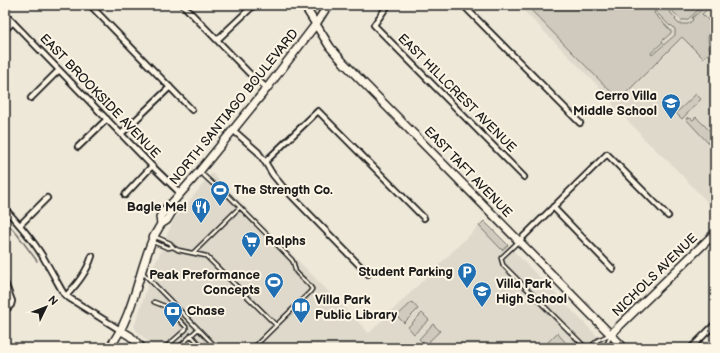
<svg xmlns="http://www.w3.org/2000/svg" width="720" height="353" font-family="'Balsamiq Sans',sans-serif">
  <rect width="100%" height="100%" fill="#eee8d9"/>
  <filter id="ink" filterUnits="userSpaceOnUse"><feTurbulence type="fractalNoise" baseFrequency=".025" numOctaves="2"/><feDisplacementMap in="SourceGraphic" scale="8" xChannelSelector="R" yChannelSelector="G"/><feConvolveMatrix kernelMatrix="1 2 1 2 8 2 1 2 1" color-interpolation-filters="sRGB"/></filter>
  <g filter="url(#ink)">
    <path fill="#ded9cb" d="M518 5H715V210L670 163 640 135V133L614 107 612 102 609 99 610 98Z
      M212 173 369 333 484 221 609 348H154L136 330 134 326 141 307 154 264 157 260 167 237V234L174 220Z"/>
    <path fill="#cfcabd" stroke="#76736c" fill-rule="evenodd" d="M526 5H664L676 19 675 20 679 24H688L693 20 692 18 707 5H712L702 14 710 22 715 17V26L709 33 708 39 710 53 704 57 703 58 682 37 619 100ZM655 11 670 26 671 25 675 29V35L652 55 651 53 663 42 662 41 671 33V31L654 13Z
      M667 5H704L687 20H681Z
      M696 94 701 99 682 119 676 113Z
      M688 117 689 119 690 118 693 120 696 117 715 136 714 138 715 140 710 145 686 119Z
      M484 221 508 245 502 250 479 226Z
      M412 302 418 309 404 323 397 316Z
      M422 313 429 320 414 334 408 327Z
      M433 324 440 331 425 345 419 339Z
      M557 333 566 343 561 348H544L543 347Z"/>
    <g fill="none" stroke-linecap="round" stroke-linejoin="round">
      <path stroke="#6f6c67" stroke-width="1.5" d="M5 221 17 234 37 261"/>
      <g stroke="#1c1c1c" stroke-width="5.5">
        <path id="lane" d="M201 173 213 184 222 189 292 260C295 264 294 268 296 272 301 278 308 282 312 289L310 292 253 348
          M156 237 170 243 173 247 178 250 206 256 276 325
          M519 241 501 258 503 265 586 348
          M153 242 168 248 173 247
          M193 253 240 207
          M143 273 217 348
          M154 302 167 307 186 327V329L184 331 167 346
          M191 335 199 344
          M178 348 198 329
          M589 348 598 340 609 335
          M603 348 607 344 610 337"/>
      </g>
      <g stroke="#1c1c1c" stroke-width="8">
        <path id="street" d="M90 5 192 110
          M183 5 249 73 267 88
          M388 5 374 25 524 177
          M463 5 580 123
          M5 14 152 166 180 193
          M5 30 13 22
          M217 40 254 5
          M31 98 59 70
          M233 130 258 152 265 162 273 175 283 187 368 274
          M121 134 170 87
          M78 147 107 119
          M265 162 318 111 424 218
          M125 195 152 166
          M553 207 613 269
          M5 209C21 226 36 243 47 264 53 274 58 284 64 294L66 296 120 330
          M20 225 47 198
          M519 241 607 154 668 216
          M5 283 12 301 11 305 5 311
          M66 296C77 284 87 272 92 256
          M691 348 715 324"/>
      </g>
      <g stroke="#1c1c1c" stroke-width="10">
        <path id="secondary" d="M304 5 330 47 344 63 624 348
          M161 224 160 217 167 207 172 203 199 172 267 88 316 24 328 5
          M120 330 130 336 142 348
          M611 334 715 233
          M109 348C134 316 138 272 154 236L161 224 167 220 173 210 172 203"/>
      </g>
      <use href="#lane" stroke="#fcf5e5" stroke-width="2.5"/>
      <use href="#street" stroke="#fcf5e5" stroke-width="4.5"/>
      <use href="#secondary" stroke="#fcf5e5" stroke-width="7"/>
    </g>
  </g>
  <defs>
    <g id="school-pin" transform="scale(1)"><path d="M0 17L-7.5 6A9.5 9.5 0 1 1 7.5 6Z" fill="#1f6fb2" stroke="#fcf5e5"/><path d="M0-5L7-2L0 1L-7-2ZM-4 1L0 2.5L4 1V4Q0 6-4 4Z" fill="#fff"/></g>
    <g id="stadium-pin" transform="scale(1)"><path d="M0 17L-7.5 6A9.5 9.5 0 1 1 7.5 6Z" fill="#1f6fb2" stroke="#fcf5e5"/><path d="M0-5a6.5 5 0 1 0 0 10a6.5 5 0 1 0 0-10ZM-3.5-1.8h7v3.6h-7Z" fill="#fff"/></g>
    <g id="restaurant-pin" transform="scale(1)"><path d="M0 17L-7.5 6A9.5 9.5 0 1 1 7.5 6Z" fill="#1f6fb2" stroke="#fcf5e5"/><path d="M-5-6h1v4h1v-4h1v4h1v-4h1v5L-1.5 .5V6h-2V.5L-5-1ZM5-6V6H3V1.5H1.5Q1.5-4 5-6Z" fill="#fff"/></g>
    <g id="supermarket-pin" transform="scale(1)"><path d="M0 17L-7.5 6A9.5 9.5 0 1 1 7.5 6Z" fill="#1f6fb2" stroke="#fcf5e5"/><path d="M-6-5.5h2.5l.6 2H6L4.5 2H-2.5L-4.4-4H-6ZM-1.5 3.2a1.3 1.3 0 1 0 .1 0ZM3 3.2a1.3 1.3 0 1 0 .1 0Z" fill="#fff"/></g>
    <g id="parking-pin" transform="scale(1)"><path d="M0 17L-7.5 6A9.5 9.5 0 1 1 7.5 6Z" fill="#1f6fb2" stroke="#fcf5e5"/><path d="M-3.5-5.5H1a3.5 3.5 0 0 1 0 7H-1V5.5H-3.5ZM-1-3.4V-.6H.8a1.4 1.4 0 0 0 0-2.8Z" fill="#fff"/></g>
    <g id="library-pin" transform="scale(1)"><path d="M0 17L-7.5 6A9.5 9.5 0 1 1 7.5 6Z" fill="#1f6fb2" stroke="#fcf5e5"/><path d="M-6-4Q-3-5.5-.7-3.5V5Q-3 3-6 4ZM6-4Q3-5.5 .7-3.5V5Q3 3 6 4Z" fill="#fff"/></g>
    <g id="bank-pin" transform="scale(1)"><path d="M0 17L-7.5 6A9.5 9.5 0 1 1 7.5 6Z" fill="#1f6fb2" stroke="#fcf5e5"/><path d="M-6-4H6V4H-6ZM0-2.3a2.3 2.3 0 1 0 0 4.6a2.3 2.3 0 1 0 0-4.6Z" fill="#fff"/></g>
  </defs>
  <g fill-rule="evenodd">
    <use href="#school-pin" x="671" y="103"/>
    <use href="#stadium-pin" x="220" y="190"/>
    <use href="#restaurant-pin" x="201" y="207"/>
    <use href="#supermarket-pin" x="251" y="241"/>
    <use href="#parking-pin" x="467" y="272"/>
    <use href="#stadium-pin" x="274" y="282"/>
    <use href="#school-pin" x="482" y="291"/>
    <use href="#library-pin" x="301" y="307"/>
    <use href="#bank-pin" x="173" y="311"/>
  </g>
  <g text-anchor="middle" dominant-baseline="central" stroke-width="4" stroke-linejoin="round" paint-order="stroke">
    <g font-size="13" fill="#1c1c1c" stroke="#fcf5e5">
      <text transform="translate(457 93) rotate(45)">EAST HILLCREST AVENUE</text>
      <text transform="translate(100 96) rotate(46)">EAST BROOKSIDE AVENUE</text>
      <text transform="translate(234 107) rotate(-51)">NORTH SANTIAGO BOULEVARD</text>
      <text transform="translate(468 172) rotate(46)">EAST TAFT AVENUE</text>
      <text transform="translate(655 275) rotate(-44)">NICHOLS AVENUE</text>
    </g>
    <g font-size="13" font-weight="bold" fill="#1c1c1c" stroke="#fcf5e5" text-anchor="start">
      <text x="657" y="96" text-anchor="end">Cerro Villa<tspan x="657" dy="15">Middle School</tspan></text>
      <text x="234" y="190">The Strength Co.</text>
      <text x="187" y="207" text-anchor="end">Bagle Me!</text>
      <text x="265" y="241">Ralphs</text>
      <text x="453" y="272" text-anchor="end">Student Parking</text>
      <text x="260" y="275" text-anchor="end">Peak Preformance<tspan x="260" dy="15">Concepts</tspan></text>
      <text x="496" y="284">Villa Park<tspan x="496" dy="15">High School</tspan></text>
      <text x="315" y="300">Villa Park<tspan x="315" dy="15">Public Library</tspan></text>
      <text x="187" y="311">Chase</text>
    </g>
  </g>
  <rect width="720" height="353" fill="none" stroke="#fcf5e5" stroke-width="20"/>
  <rect x="10" y="10" width="700" height="333" fill="none" stroke="#1c1c1c" stroke-width="1.5" filter="url(#ink)"/>
  <g transform="translate(46 307) rotate(47)" stroke="#fcf5e5" stroke-width="3" paint-order="stroke">
  <path d="M0-3L7 15L0 10L-7 15Z" fill="#1c1c1c"/>
  <text y="-6" font-size="11" font-weight="bold" text-anchor="middle" fill="#1c1c1c">N</text>
  </g>
</svg>
